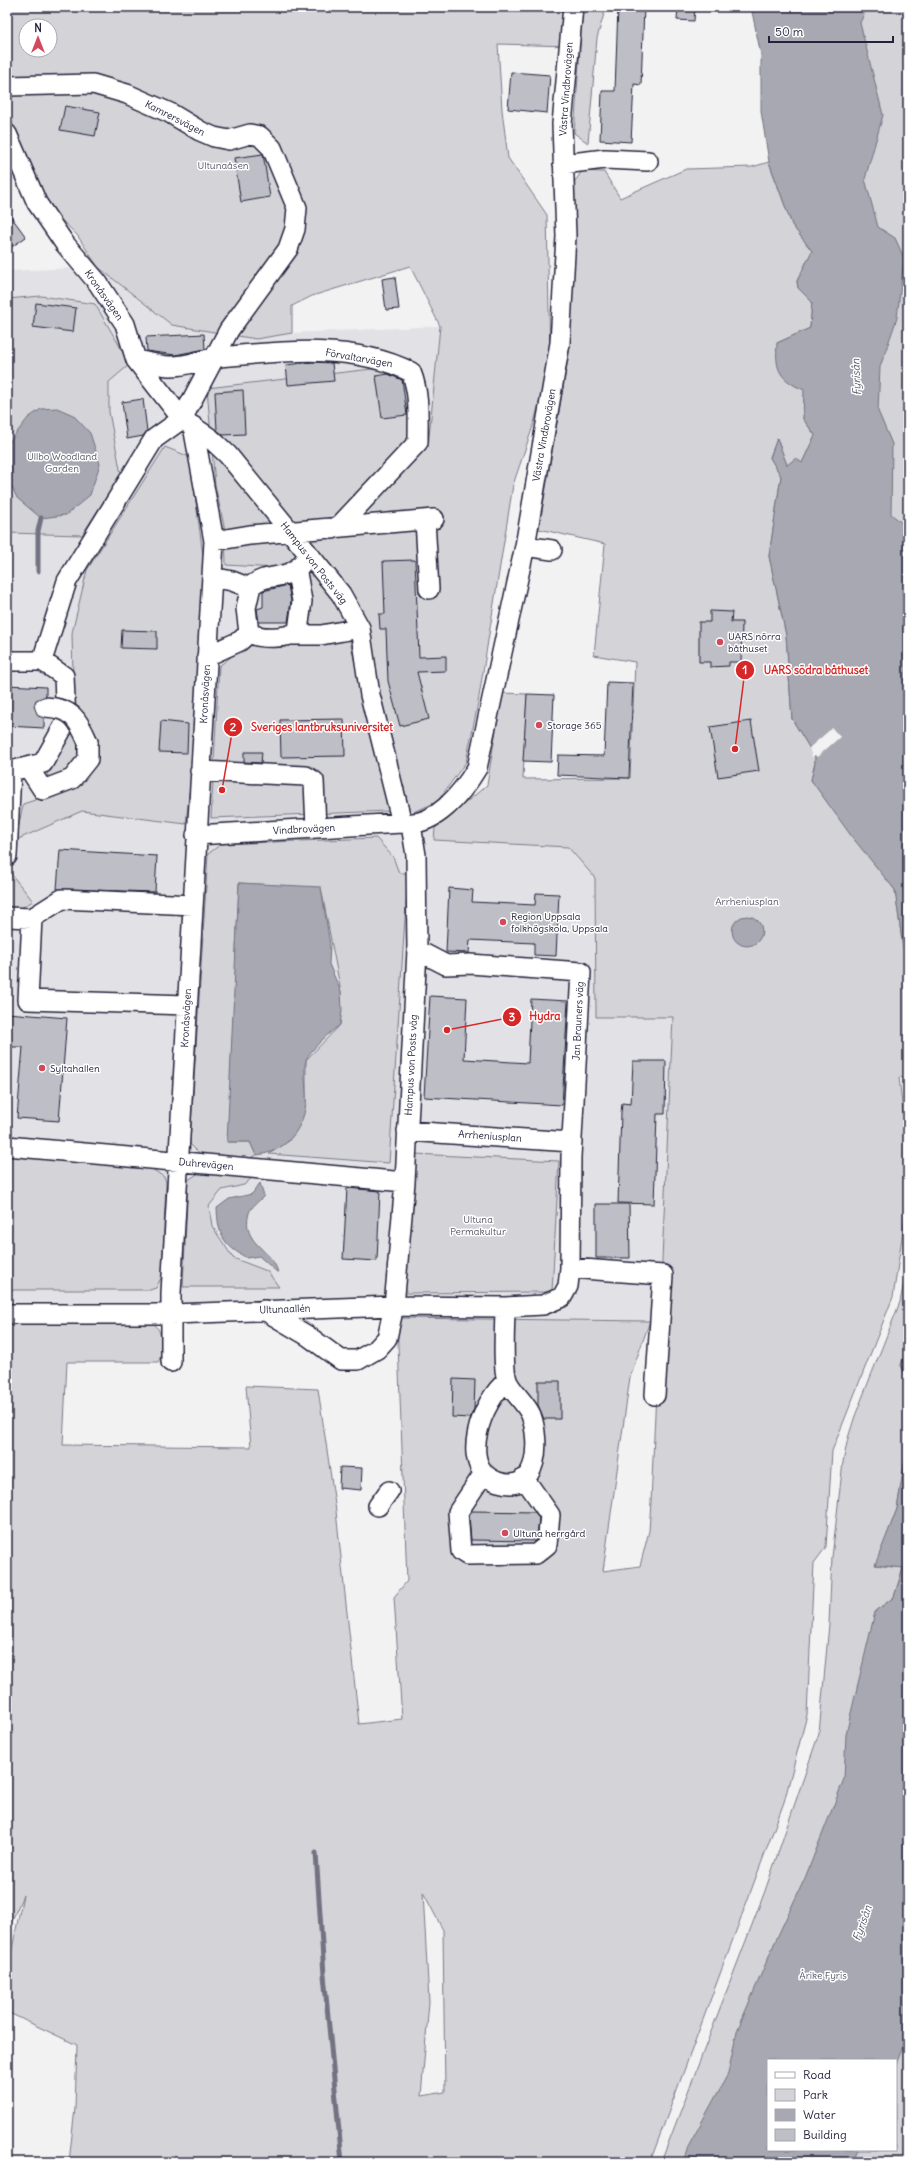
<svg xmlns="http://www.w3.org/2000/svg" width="915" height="2169" font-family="Delius,sans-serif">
  <rect width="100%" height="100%" fill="#f2f2f3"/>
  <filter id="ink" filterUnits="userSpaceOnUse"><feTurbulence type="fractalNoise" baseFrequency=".025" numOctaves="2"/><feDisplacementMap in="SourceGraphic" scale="8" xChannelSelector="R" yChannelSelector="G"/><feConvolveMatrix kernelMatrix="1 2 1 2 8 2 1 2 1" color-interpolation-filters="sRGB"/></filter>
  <g filter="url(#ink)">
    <path fill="#e2e2e6" d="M98 267 172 325 256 339 292 333 440 326 428 450 438 779 434 840 568 847 595 878 596 1017H673L663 1250 650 1321 7 1313V271Z"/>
    <path fill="#d3d3d8" stroke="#7a7a8a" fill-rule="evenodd" d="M7 7H573L569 46 498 44 502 110 508 158 547 215 550 359 534 423 513 485 478 703 466 762 437 802 406 815 374 687 368 624 306 628 307 570 226 565 225 530 215 485 207 388 415 364 428 447 440 326 410 266 312 296 292 306V333L256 339 172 325 98 267 77 235 42 201 20 150 7 106ZM26 26H50V50H26Z
      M583 7H606L597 38 588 143 574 133Z
      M822 7H908V741Z
      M769 162 792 225 812 251 797 281 798 288 812 302 810 328 777 343 792 384 805 390 803 419 815 435 802 463 787 465 777 439 770 457 781 476 769 556 786 635 792 719 815 757V763L811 780 895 890 903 948 908 956V1079L899 1077 908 1158V1198L893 1297 832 1451 826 1547 814 1563 807 1715 784 1802 650 2162H69L75 2108 77 2045 7 2012V1974L23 1895 7 1933V1320L152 1322C163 1330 165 1350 158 1362H67L63 1445 251 1447 246 1386 318 1389 336 1511 359 1724 402 1719 394 1597 407 1581 397 1318 650 1321 630 1377 603 1571 640 1566 649 1531 651 1502 673 1017H596L595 878 568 847 434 840 435 828 487 785 502 693 527 694 523 779 630 778 635 662 594 655 605 544 539 529 570 347 573 184 582 171 604 172 620 198 686 169 752 167ZM423 1892 443 1930 445 2092 421 2096 429 2002Z
      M41 296 95 304 118 343 129 365 109 382V412L121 474 82 535 7 533V299Z
      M165 447 190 457 203 555 197 714 186 824 82 811 16 840 23 804 53 794 46 769 74 719 72 633 87 570Z
      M349 637 389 811 211 818 219 666 248 644Z
      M376 838 393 857 399 873H408L389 1163 269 1154 289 1141 306 1104V1060L340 1025 341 992 321 888 239 883 228 1142H250L256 1155 248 1159 200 1154 190 1144 208 854 221 844Z
      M7 869 33 901 7 916Z
      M7 1022H14L7 1091Z
      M7 1154 151 1168 164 1177 166 1182 162 1276 156 1288 150 1290H7Z
      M415 1154 559 1161 552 1292 404 1293Z
      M202 1171 254 1176 244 1185 222 1190 209 1206 212 1226 233 1258 267 1271 279 1287H183L188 1180Z
      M908 1262V1344L901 1365 908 1381V1441L897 1509 876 1565 903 1568 894 1597 875 1612 908 1657V2162H661L765 1891 819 1733 829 1624 832 1557 843 1462 848 1438 855 1416 900 1302ZM768 2060H896V2150H768Z"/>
    <path fill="#a8a8b2" stroke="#727282" d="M751 7H867L860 23 883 115 865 179 878 227 895 238 904 258 897 318 880 367 878 411 892 444 891 514 908 528V956L903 948 895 890 852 837 811 780 815 763V757L792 719 786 635 769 556 781 476 770 458 777 438 787 465 796 458 802 463 815 435 803 419 804 390C779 379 775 370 777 343L810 328 812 302 798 288 797 281 812 251 792 225 769 162 761 111V55Z
      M57 408 73 415 90 433 100 464 90 495 66 515 41 518 17 498 7 476V445L28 418 41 409Z
      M239 883 321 887 330 945 329 964 341 992 342 1010 340 1025C332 1030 309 1051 306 1060 303 1071 307 1091 306 1103 303 1131 284 1153 256 1155L250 1142H227Z
      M732 931a15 15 0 1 1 30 0a15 15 0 1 1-30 0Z
      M260 1183 264 1196C259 1201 251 1207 249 1213 240 1244 274 1250 278 1273L259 1256 247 1258C223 1245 218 1235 217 1208L229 1199 252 1194Z
      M908 1344V1380L901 1365Z
      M908 1441V1976C902 1992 911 2012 908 2029 906 2041 900 2053 896 2065V2060H768V2150H858L853 2162H683L688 2147 728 2074 737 2031 774 1944 805 1878 844 1779 846 1734 875 1612 894 1597 903 1568 875 1565 897 1509Z"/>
    <path fill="#f2f2f3" d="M832 728 840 737 817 757 815 755 812 757 809 748Z"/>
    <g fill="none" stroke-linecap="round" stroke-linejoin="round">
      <path stroke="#727282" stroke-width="5" d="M38 571V531L41 518
        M316 1853 324 1975 342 2162"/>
    </g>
    <path fill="#bebec6" stroke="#22223b" d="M618 7H644L641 85 634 84 631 142 600 140 602 91H615Z
      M678 7H695L694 21 677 20Z
      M511 72 550 75 547 113 508 109Z
      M65 106 100 112 95 136 60 130Z
      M263 154 270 197 241 202 234 158Z
      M7 211 26 237 7 250Z
      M395 277 399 309 386 310 382 279Z
      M36 303 76 308 73 332 33 327Z
      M204 334 205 349 175 355 147 351 146 337Z
      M313 362 332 363 334 381 288 385 286 365Z
      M388 374 402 380 407 415 382 418 376 376Z
      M243 390 245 434 223 435 217 430 215 392Z
      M143 399 147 431 143 436 127 439 122 402Z
      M415 560 419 657 446 656V671L417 672 429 719 400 726 388 681 386 629H380L379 614H385L383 561Z
      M288 585 291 601 288 622H259L257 609 263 607V591Z
      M710 611 732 612 731 622H742L741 662H729V666L710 667V662H699V622H710Z
      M122 630 157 631V649L121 648Z
      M607 682 633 683 629 778 557 775 558 755 604 756Z
      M7 685 46 687V696L36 700 34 706 38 716 44 718V728L7 726Z
      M527 694 554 695 551 762 523 761Z
      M344 719 345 756 281 757 280 720Z
      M161 721 188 724 187 753 159 752Z
      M751 721 759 771 718 777 710 727Z
      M244 752H262L261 763 244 762Z
      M60 850 157 856 155 892 57 889Z
      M449 888 473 890 472 902 535 905 536 893 559 894 556 956 534 955V943L470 940 469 953 446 952Z
      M430 996 467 998 464 1059 528 1063 531 999 568 1001 562 1105 424 1097Z
      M7 1013 67 1018 59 1121 17 1118 23 1047H7Z
      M633 1061H666L665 1114H657L654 1204 618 1203 621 1113 622 1103 631 1104Z
      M347 1188 380 1191 377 1261 343 1259Z
      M596 1204H629L630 1258H596Z
      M453 1379 475 1380 474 1409 470 1418 452 1417Z
      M538 1381H560V1419H544L538 1405Z
      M340 1467 362 1468 361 1490 339 1488Z
      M472 1511 535 1512 539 1518 537 1539 534 1541 471 1540 469 1515Z"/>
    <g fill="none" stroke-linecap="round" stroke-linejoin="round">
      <g stroke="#22223b" stroke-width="22">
        <path id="minor" d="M7 86 93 84 127 94 170 113 200 131 214 137 229 140 250 134 260 136 272 148 297 208 295 229 288 249 229 330 182 419 154 439 67 581 42 661
          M7 134 37 203 65 244 98 283 125 324 136 360 182 419 210 438 228 455 341 594 360 628 370 695 402 823
          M563 164 605 159 648 161
          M136 360C147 362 158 365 169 366 185 367 204 359 220 357 281 351 355 343 411 372 420 394 418 418 418 442L341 524 333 529
          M425 520 429 589
          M214 541 250 535 434 519
          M525 546 552 550
          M298 568 297 573 302 601 298 631C287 639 260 639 249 633L246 608 251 586C271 569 290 586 308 555
          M212 577 232 581 250 588
          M293 635H321L360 628
          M207 656 240 641 249 633
          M7 661H42
          M28 767 43 790 72 779 88 759V742
          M200 771 306 776 314 781 316 828
          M196 835 402 823C435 828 462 793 477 768L525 546 560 343 566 236 562 124 573 7
          M7 856 11 771 43 763 66 722 64 676 42 661
          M7 917 32 918 62 899 193 905
          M32 918 28 1000 187 1005
          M407 1131 572 1142
          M7 1146 405 1182
          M570 1268 663 1275 655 1395
          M505 1307C505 1324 502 1366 507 1380 510 1390 526 1403 531 1415 540 1440 540 1495 498 1482 456 1468 482 1400 507 1381
          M264 1310 308 1336 341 1360H358L377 1349 387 1338 394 1306 405 1182 417 950 416 855 411 825
          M7 1314H172L394 1306 505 1307 543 1305 562 1297 568 1286 570 1268 571 1157 581 972 470 964 446 965 417 950
          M171 1362V1293L214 541 193 426
          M484 1473 458 1512 461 1551 467 1555 536 1554 547 1545 550 1515 524 1478
          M378 1506 389 1491"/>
      </g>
      <use href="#minor" stroke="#fff" stroke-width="19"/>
      <g stroke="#22223b" stroke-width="22" stroke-linecap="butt">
        <path id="minor-bridge" d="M45 707C72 708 78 719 88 742"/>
      </g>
      <use href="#minor-bridge" stroke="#fff" stroke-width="19"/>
    </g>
  </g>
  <g fill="#d1495b" stroke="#fff" stroke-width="1.5">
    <circle cx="720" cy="642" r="4"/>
    <circle cx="539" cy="725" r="4"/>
    <circle cx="503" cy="922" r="4"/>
    <circle cx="42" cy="1068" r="4"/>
    <circle cx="505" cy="1533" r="4"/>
  </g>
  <g text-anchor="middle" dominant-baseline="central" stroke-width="3" stroke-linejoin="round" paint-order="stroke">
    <g font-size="10" fill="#22223b" stroke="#fff">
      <text transform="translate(566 89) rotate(-86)">Västra Vindbrovägen</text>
      <text transform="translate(175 118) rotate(27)">Kamrersvägen</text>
      <text transform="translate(104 295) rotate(55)">Kronåsvägen</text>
      <text transform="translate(359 358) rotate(10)">Förvaltarvägen</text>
      <text transform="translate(544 435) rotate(-80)">Västra Vindbrovägen</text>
      <text transform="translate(314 563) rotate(52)">Hampus von Posts väg</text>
      <text transform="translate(205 694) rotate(-87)">Kronåsvägen</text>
      <text transform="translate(304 829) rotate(-3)">Vindbrovägen</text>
      <text transform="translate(186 1018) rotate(-87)">Kronåsvägen</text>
      <text transform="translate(578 1021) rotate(-87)">Jan Brauners väg</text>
      <text transform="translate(411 1065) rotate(-87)">Hampus von Posts väg</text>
      <text transform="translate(490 1136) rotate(4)">Arrheniusplan</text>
      <text transform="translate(206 1164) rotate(5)">Duhrevägen</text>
      <text transform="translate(285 1309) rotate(-2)">Ultunaallén</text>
    </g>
    <g font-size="10" fill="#57576a" stroke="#fff">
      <text x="223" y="165">Ultunaåsen</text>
      <text x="62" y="456">Ullbo Woodland<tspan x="62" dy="12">Garden</tspan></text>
      <text x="747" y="901">Arrheniusplan</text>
      <text x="478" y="1219">Ultuna<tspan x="478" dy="12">Permakultur</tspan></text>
      <text x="823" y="1975">Årike Fyris</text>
    </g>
    <g font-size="10" fill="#22223b" stroke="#fff" text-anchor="start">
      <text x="728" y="636">UARS nörra<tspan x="728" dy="12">båthuset</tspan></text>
      <text x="547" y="725">Storage 365</text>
      <text x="511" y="916">Region Uppsala<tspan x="511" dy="12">folkhögskola, Uppsala</tspan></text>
      <text x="50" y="1068">Syltahallen</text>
      <text x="513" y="1533">Ultuna herrgård</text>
    </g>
    <g font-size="11" font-style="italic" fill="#58586b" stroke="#fff">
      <text transform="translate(856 377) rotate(-92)">Fyrisån</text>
      <text transform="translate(862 1923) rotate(-71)">Fyrisån</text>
    </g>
  </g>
  <path fill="none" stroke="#d62828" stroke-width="1.5" d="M735 749L745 670M222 790L233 727M447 1030L512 1017"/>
  <g fill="#d62828" stroke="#fff" stroke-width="1.5">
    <circle cx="735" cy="749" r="4"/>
    <circle cx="222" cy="790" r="4"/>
    <circle cx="447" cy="1030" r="4"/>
    <circle cx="745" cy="670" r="10"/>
    <circle cx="233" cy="727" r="10"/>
    <circle cx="512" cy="1017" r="10"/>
  </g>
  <g font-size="12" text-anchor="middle" font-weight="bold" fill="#fff">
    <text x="745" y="674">1</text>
    <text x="233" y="731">2</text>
    <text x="512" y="1021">3</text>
  </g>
  <g font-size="11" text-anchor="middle" font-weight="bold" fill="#d62828" stroke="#fff" stroke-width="3" stroke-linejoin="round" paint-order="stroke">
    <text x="816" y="674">UARS södra båthuset</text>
    <text x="322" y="731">Sveriges lantbruksuniversitet</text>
    <text x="545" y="1020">Hydra</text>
  </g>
  <rect width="915" height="2169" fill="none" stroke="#fff" stroke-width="24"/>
  <rect x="12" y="12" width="891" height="2145" fill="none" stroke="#22223b" stroke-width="1.5" filter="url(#ink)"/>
  <rect x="767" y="2059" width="130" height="92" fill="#ffffff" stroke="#a7a7b1"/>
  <rect x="775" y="2072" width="20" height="6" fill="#ffffff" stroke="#a7a7b1"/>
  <text x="803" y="2079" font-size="12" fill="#22223b">Road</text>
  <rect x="775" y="2089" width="20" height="12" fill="#d3d3d8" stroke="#a7a7b1"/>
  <text x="803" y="2099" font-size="12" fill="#22223b">Park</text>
  <rect x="775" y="2109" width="20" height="12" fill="#a8a8b2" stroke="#a7a7b1"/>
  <text x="803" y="2119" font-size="12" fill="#22223b">Water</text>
  <rect x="775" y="2129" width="20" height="12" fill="#bebec6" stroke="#a7a7b1"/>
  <text x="803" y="2139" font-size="12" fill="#22223b">Building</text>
  <g transform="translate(38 38)"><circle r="19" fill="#ffffff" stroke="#a7a7b1"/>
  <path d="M0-3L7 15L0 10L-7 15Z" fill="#d1495b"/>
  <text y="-6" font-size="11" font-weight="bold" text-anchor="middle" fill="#22223b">N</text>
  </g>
  <path d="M769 36v6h124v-6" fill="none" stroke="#22223b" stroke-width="2"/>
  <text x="775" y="36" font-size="12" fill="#22223b" stroke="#ffffff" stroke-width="3" paint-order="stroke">50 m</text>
</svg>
